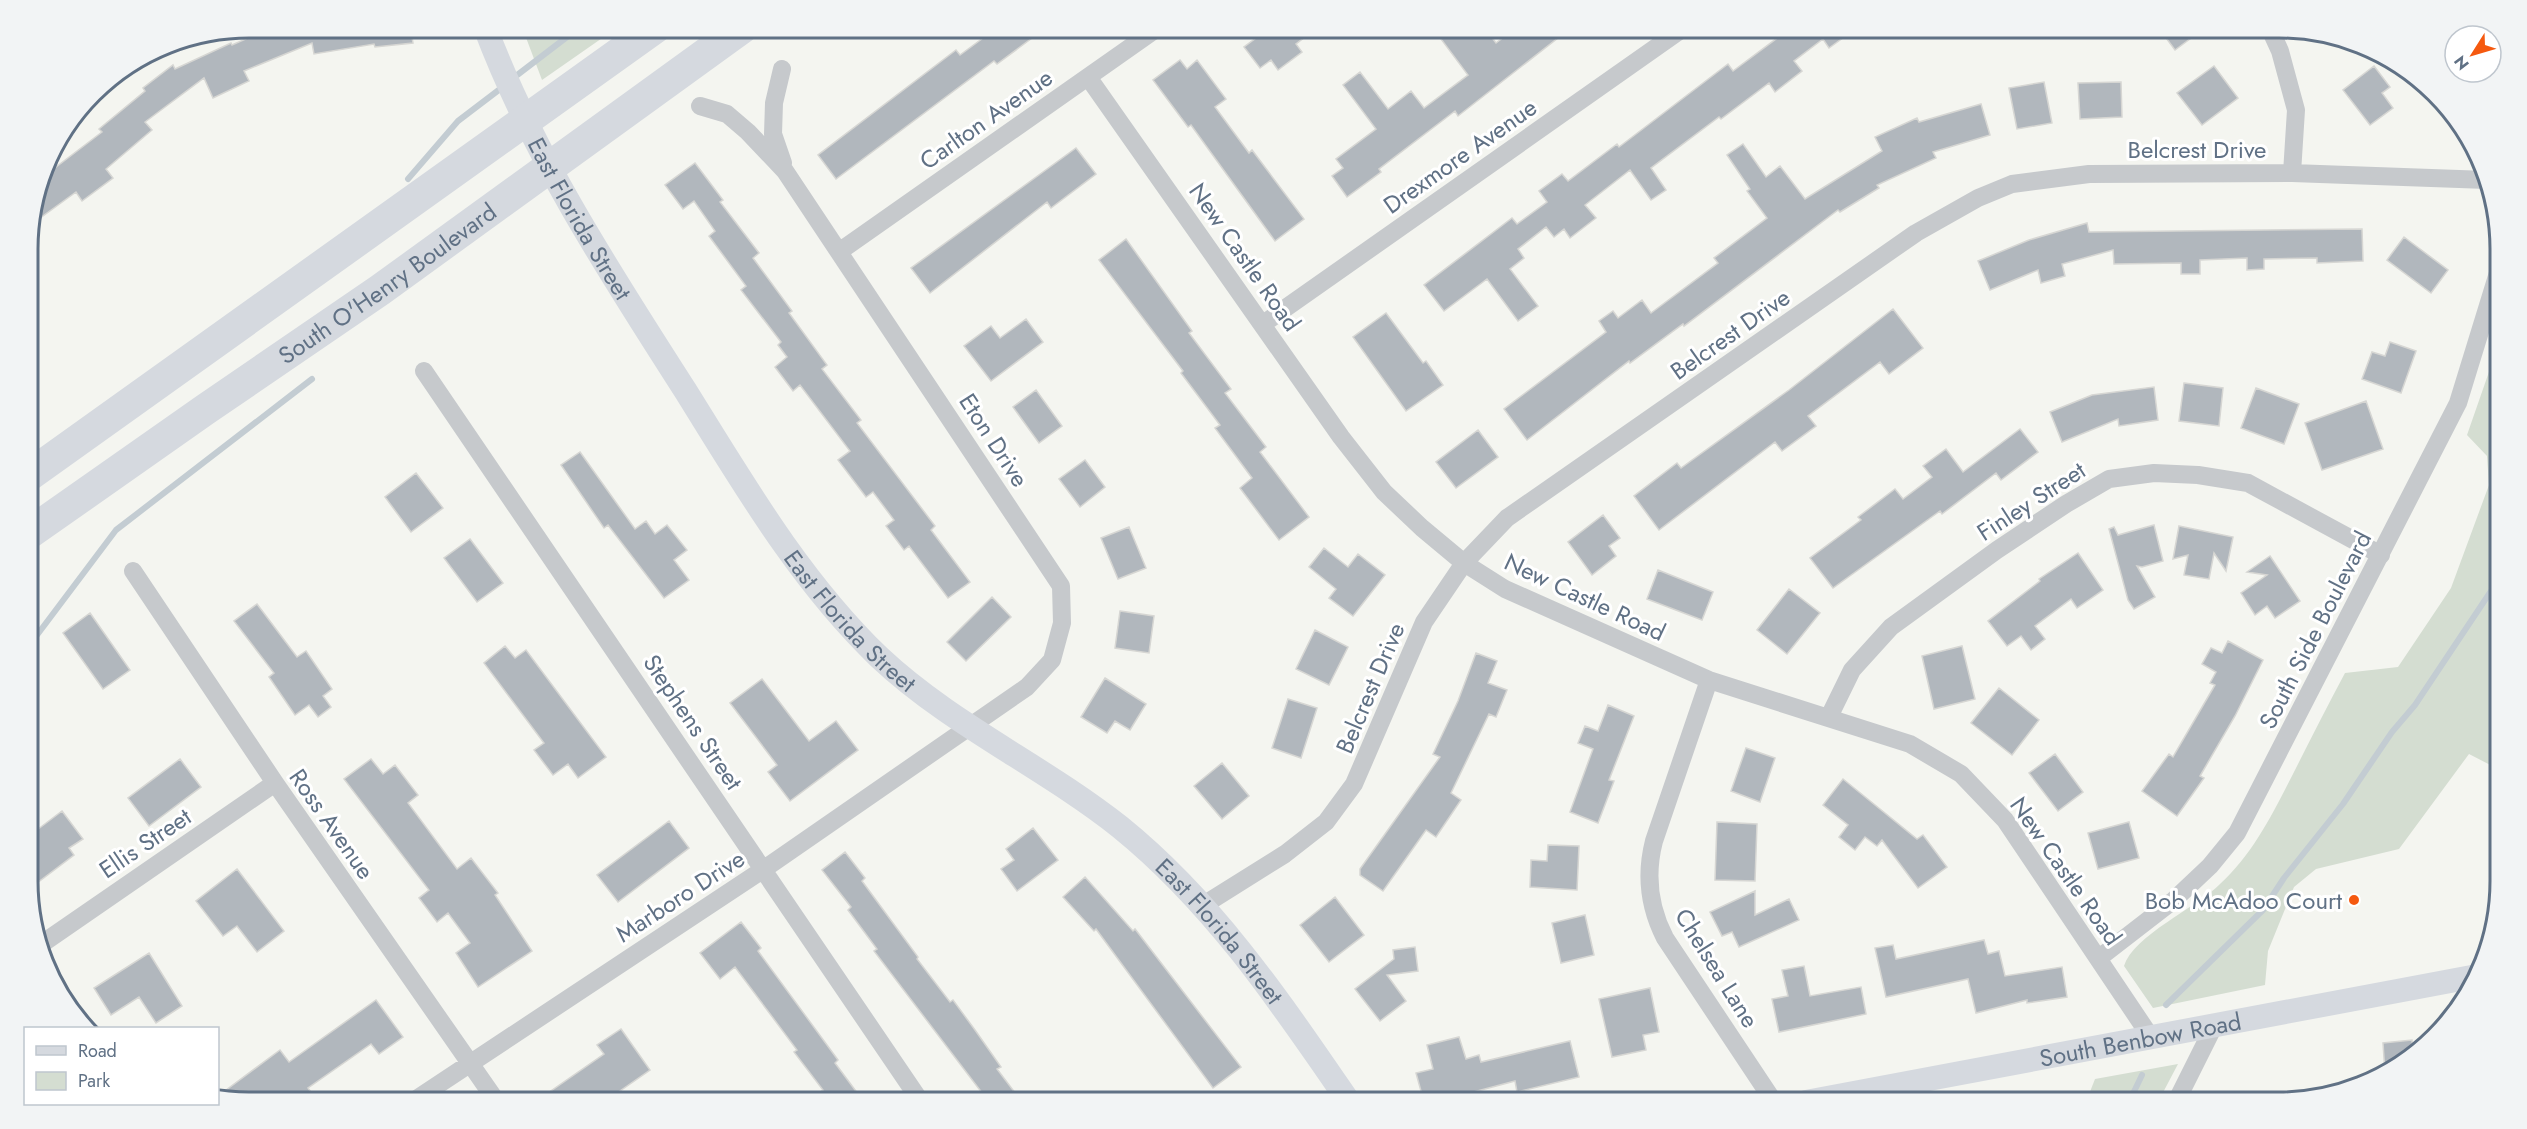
<svg xmlns="http://www.w3.org/2000/svg" width="2527" height="1129" font-family="Jost,sans-serif">
  <rect width="100%" height="100%" fill="#f4f5f0"/>
  <path fill="#d4ddd1" d="M522 27H618L542 80Z
    M2498 346 2500 770 2469 754 2399 849 2316 869 2294 887 2268 951 2265 985 2153 1008 2124 966C2133 936 2197 907 2220 884 2253 854 2273 813 2293 774 2310 740 2327 707 2345 673L2398 667 2451 588 2489 485 2487 456 2467 435Z
    M2178 1064 2158 1102H2086L2095 1079Z"/>
  <g fill="none" stroke-linecap="round" stroke-linejoin="round">
    <path stroke="#c3ccd2" stroke-width="6" d="M512 79 580 27
      M408 179 458 121 504 86
      M28 647 116 530 312 379
      M2166 1005 2263 910 2284 878 2343 804 2392 732 2415 705 2499 579
      M2129 1102 2142 1075"/>
  </g>
  <path fill="#b1b7bd" stroke="#d6d6d3" stroke-width="1.5" d="M273 27H288L290 31 309 27H417L418 36 412 37 413 43 375 47 374 44 314 54 312 43 244 71 249 81 213 98 204 78 145 122 152 130 106 169 113 178 82 201 76 192 29 226 43 177 102 132 99 129 145 91 143 88 173 65 175 69 231 43 232 45Z
    M998 27H1047L997 64 994 61 836 179 818 155 956 50 960 55Z
    M1271 27H1318L1296 44 1302 52 1278 70 1271 60 1260 68 1244 47Z
    M1457 27H1484L1496 43 1517 27H1572L1458 116 1455 111 1379 169 1381 172 1347 197 1332 176 1343 168 1336 159 1376 129 1343 85 1360 72 1388 109 1411 91 1424 108 1468 75 1441 39Z
    M1792 27H1858L1829 48 1823 39 1794 61 1802 71 1775 92 1769 83 1721 119 1719 117 1651 168 1666 190 1651 200 1630 170 1585 205 1596 218 1570 238 1564 229 1554 237 1546 227 1518 249 1524 258 1510 269 1538 306 1518 321 1487 279 1444 311 1424 285 1512 218 1517 224 1547 202 1539 191 1562 174 1568 181 1617 144 1619 147 1728 64 1733 71Z
    M2158 27H2206L2175 50Z
    M1180 60 1187 69 1197 60 1226 99 1215 107 1249 153 1252 150 1304 219 1275 241 1191 125 1188 127 1153 80Z
    M2214 66 2238 98 2202 125 2177 93Z
    M2374 66 2390 87 2382 93 2393 108 2370 125 2343 90Z
    M2044 82 2052 123 2017 129 2009 88Z
    M2121 82 2122 117 2080 119 2078 83Z
    M1981 104 1990 135 1933 152 1936 158 1877 185 1879 188 1840 212 1838 210 1684 326 1683 324 1630 363 1629 361 1527 440 1504 409 1606 332 1599 321 1613 311 1618 318 1642 300 1651 313 1718 263 1714 258 1767 218 1747 191 1750 189 1727 155 1743 144 1766 177 1780 166 1805 199 1882 151 1875 137 1917 118 1919 122Z
    M1076 148 1096 174 1051 208 1047 202 930 293 911 268Z
    M695 163 723 200 720 202 759 253 753 258 792 311 789 313 827 365 822 369 861 420 857 423 935 526 931 530 970 582 948 598 909 546 904 550 886 526 894 520 873 492 866 497 838 460 850 451 800 385 793 391 775 367 787 357 778 345 781 342 741 290 746 286 709 236 715 231 694 201 683 209 665 185Z
    M2087 223 2089 232 2362 229 2363 261 2317 263V258L2264 259V269L2247 270V258L2200 260V274H2181V263L2114 264 2113 250 2062 264 2065 276 2041 283 2038 270 1990 290 1978 261 2029 240Z
    M2404 237 2448 270 2431 293 2387 260Z
    M1126 239 1192 331 1189 333 1231 389 1225 393 1266 447 1260 452 1309 517 1279 540 1240 488 1252 478 1215 428 1220 425 1181 373 1183 371 1099 260Z
    M1893 309 1923 348 1889 374 1880 362 1808 416 1816 426 1782 451 1775 442 1659 530 1634 496 1677 463 1681 468 1789 390Z
    M1386 313 1423 363 1426 361 1443 385 1406 411 1353 337Z
    M1026 319 1043 342 991 381 964 346 991 326 1000 338Z
    M2390 342 2416 351 2401 393 2362 379 2372 352 2385 356Z
    M2184 383 2223 388 2219 426 2179 421Z
    M2154 387 2158 420 2119 426 2118 419 2062 442 2050 412 2092 395Z
    M2256 388 2299 404 2284 444 2241 428Z
    M1036 390 1062 426 1039 443 1013 407Z
    M2366 401 2383 449 2322 470 2305 423Z
    M2020 429 2038 452 2001 480 1996 473 1942 514 1940 511 1833 588 1810 558 1861 520 1858 517 1895 489 1903 499 1932 477 1923 466 1946 449 1963 472Z
    M1478 430 1498 457 1456 488 1436 462Z
    M580 452 635 529 646 521 655 534 667 525 687 550 674 560 689 580 664 598 608 525 604 528 561 465Z
    M1085 460 1105 487 1080 507 1059 479Z
    M416 473 443 508 411 532 385 497Z
    M1603 515 1620 538 1609 546 1616 556 1592 575 1568 542Z
    M2154 525 2163 561 2142 567 2137 566 2155 597 2134 609 2128 600 2109 529 2114 527 2118 535Z
    M2179 526 2233 537 2226 571 2214 553 2209 579 2184 575 2188 555 2173 559Z
    M1129 527 1146 568 1118 579 1101 538Z
    M470 539 503 583 477 602 444 558Z
    M1324 548 1348 567 1358 554 1385 575 1353 616 1329 598 1336 589 1309 567Z
    M2078 553 2103 590 2077 608 2071 599 2035 626 2045 639 2031 650 2021 636 2007 646 1988 621 2040 581 2039 579Z
    M2270 556 2300 601 2275 618 2267 606 2255 615 2241 593 2267 575 2247 572Z
    M1658 570 1713 592 1702 620 1647 599Z
    M1789 589 1820 613 1787 654 1757 630Z
    M992 597 1011 617 966 661 947 642Z
    M257 604 297 657 306 651 332 689 323 696 331 707 318 717 309 705 295 715 269 677 274 673 234 621Z
    M1120 611 1154 616 1149 653 1115 648Z
    M90 613 130 670 103 689 63 633Z
    M1315 630 1348 647 1329 685 1296 669Z
    M2228 641 2263 660 2235 716 2200 776 2204 778 2177 816 2142 791 2169 754 2173 757 2215 685 2210 683 2216 672 2202 664 2211 648 2222 653Z
    M505 646 515 658 526 650 606 757 578 778 568 764 553 775 534 750 544 743 484 663Z
    M1962 646 1975 699 1934 709 1922 656Z
    M1476 653 1497 661 1488 683 1507 690 1496 717 1489 714 1451 793 1461 800 1436 837 1426 830 1383 891 1360 875V869L1440 757 1433 754 1458 701Z
    M1105 678 1146 704 1130 730 1115 721 1107 733 1081 717Z
    M762 679 809 741 836 721 858 750 790 801 768 772 777 765 730 703Z
    M1999 688 2039 720 2012 755 1971 723Z
    M1288 699 1317 708 1301 758 1272 748Z
    M1608 705 1634 716 1609 780 1614 781 1598 823 1570 812 1593 749 1578 743 1585 726 1598 731Z
    M1746 748 1775 758 1760 802 1731 791Z
    M2055 754 2083 792 2058 811 2029 773Z
    M180 759 201 787 149 826 128 798Z
    M371 759 383 774 395 765 418 795 408 803 457 869 471 858 498 893 495 895 532 951 478 987 456 953 470 943 448 913 437 922 419 898 429 890 344 779Z
    M1222 763 1249 796 1222 819 1194 786Z
    M1843 779 1917 839 1923 835 1947 867 1918 888 1882 840 1877 846 1865 837 1855 850 1839 837 1848 825 1823 805Z
    M62 811 83 839 69 848 74 855 29 889V836Z
    M669 821 689 848 618 902 597 875Z
    M1717 822 1757 824 1755 881 1715 880Z
    M2129 822 2139 858 2098 869 2088 833Z
    M1033 828 1058 860 1017 891 1001 869 1014 860 1006 849Z
    M1548 845 1579 846 1577 890 1530 887 1531 860 1547 861Z
    M845 852 865 878 862 881 918 957 917 959 950 1002 953 1000 975 1030 1001 1067 997 1069 1022 1102H989L874 951 877 949 848 910 851 907 822 870Z
    M237 869 284 931 257 952 237 926 223 936 196 901Z
    M1085 877 1133 931 1135 929 1241 1067 1213 1088 1096 929 1094 931 1063 897Z
    M1755 891V915L1789 899 1799 920 1739 947 1732 932 1722 936 1710 912Z
    M1335 897 1364 935 1329 962 1300 925Z
    M1585 915 1594 955 1561 963 1552 923Z
    M741 922 761 948 758 951 838 1060 835 1063 864 1102H807L823 1090 794 1052 797 1050 735 967 720 979 700 953Z
    M1984 940 1988 954 1999 951 2005 976 2062 967 2067 997 2027 1003V1000L1976 1013 1968 979 1886 997 1875 948 1893 945 1896 959Z
    M1415 947 1418 971 1387 975 1406 1001 1380 1021 1355 989 1394 959 1393 950Z
    M149 953 182 1006 156 1023 139 997 111 1015 94 988Z
    M1804 966 1810 996 1861 987 1866 1014 1779 1032 1772 999 1788 996 1782 970Z
    M1650 988 1659 1032 1643 1035 1646 1050 1612 1057 1599 999Z
    M376 1000 403 1037 379 1054 371 1044 308 1088 318 1102H248L218 1096 280 1050 289 1062Z
    M621 1029 650 1070 604 1102H535L604 1054 597 1045Z
    M1459 1037 1466 1059 1479 1055 1481 1062 1570 1041 1579 1077 1517 1092 1515 1081 1436 1102H1424L1416 1073 1433 1069 1427 1045Z
    M2412 1040 2413 1055 2402 1065 2385 1073 2383 1043Z"/>
  <g fill="none" stroke-linecap="round" stroke-linejoin="round">
    <path stroke="#c6c9cc" stroke-width="18" d="M2269 27 2280 51 2296 110 2292 173
      M782 69 774 103 773 134 783 163
      M1088 77 1341 437 1384 492 1422 528 1464 563 1505 589 1709 680 1910 744 1961 774 2005 820 2150 1036
      M840 251 1159 27
      M1263 324 1685 27
      M424 371 921 1102
      M133 571 275 783 497 1102
      M1709 680 1654 841C1645 876 1649 907 1665 938L1774 1102
      M1829 717 1852 670 1891 627 1997 550 2066 504 2109 479 2154 473 2198 475 2248 483 2381 555
      M1202 906 1285 854 1326 822 1354 784 1424 622 1464 563 1507 518 1916 233 1978 198 2012 184 2089 174 2292 173 2487 180
      M43 943 275 783
      M2099 958 2174 900 2210 866 2237 833 2458 403 2498 273
      M412 1102 764 869 1027 687 1052 660 1062 623 1061 586 785 171 748 132 727 114 700 106
      M2176 1102 2215 1024"/>
    <g stroke="#d5d9df" stroke-width="24">
      <path id="s1" d="M485 27C534 157 610 273 685 390 743 483 799 580 879 657 950 724 1043 766 1120 827 1214 903 1281 1003 1349 1102"/>
      <path id="s2" d="M1806 1102 2477 976"/>
    </g>
    <g stroke="#d5d9df" stroke-width="32">
      <path d="M28 476 656 27"/>
      <path id="s3" d="M28 534 206 409 380 290 743 27"/>
    </g>
  </g>
  <circle fill="#f5590f" stroke="#fff" stroke-width="2" cx="2354" cy="900" r="6"/>
  <g text-anchor="middle" dominant-baseline="central" stroke-width="6" stroke-linejoin="round" paint-order="stroke">
    <g font-size="24" fill="#607185" stroke="#fff">
      <text transform="translate(986 119) rotate(-35)">Carlton Avenue</text>
      <text x="2197" y="149">Belcrest Drive</text>
      <text transform="translate(1460 156) rotate(-35)">Drexmore Avenue</text>
      <text stroke="none"><textPath href="#s1" startOffset="214">East Florida Street</textPath></text>
      <text transform="translate(1245 257) rotate(55)">New Castle Road</text>
      <text stroke="none"><textPath href="#s3" startOffset="438">South O'Henry Boulevard</textPath></text>
      <text transform="translate(1730 334) rotate(-35)">Belcrest Drive</text>
      <text transform="translate(994 440) rotate(57)">Eton Drive</text>
      <text transform="translate(2031 501) rotate(-33)">Finley Street</text>
      <text transform="translate(1585 597) rotate(25)">New Castle Road</text>
      <text stroke="none"><textPath href="#s1" startOffset="700">East Florida Street</textPath></text>
      <text transform="translate(2315 630) rotate(-63)">South Side Boulevard</text>
      <text transform="translate(1370 688) rotate(-67)">Belcrest Drive</text>
      <text transform="translate(693 722) rotate(56)">Stephens Street</text>
      <text transform="translate(332 824) rotate(55)">Ross Avenue</text>
      <text transform="translate(145 843) rotate(-34)">Ellis Street</text>
      <text transform="translate(2066 871) rotate(55)">New Castle Road</text>
      <text transform="translate(680 896) rotate(-33)">Marboro Drive</text>
      <text stroke="none"><textPath href="#s1" startOffset="1186">East Florida Street</textPath></text>
      <text transform="translate(1717 968) rotate(58)">Chelsea Lane</text>
      <text stroke="none"><textPath href="#s2" startOffset="340">South Benbow Road</textPath></text>
    </g>
    <g font-size="24" fill="#607185" stroke="#fff" text-anchor="end">
      <text x="2342" y="900">Bob McAdoo Court</text>
    </g>
  </g>
  <path d="M0 0H2527V1129H0ZM249 38H2279A211 211 0 0 1 2490 249V881A211 211 0 0 1 2279 1092H249A211 211 0 0 1 38 881V249A211 211 0 0 1 249 38Z" fill="#f2f4f5" fill-rule="evenodd"/>
  <path fill="none" stroke="#607185" stroke-width="3" d="M249 38H2279A211 211 0 0 1 2490 249V881A211 211 0 0 1 2279 1092H249A211 211 0 0 1 38 881V249A211 211 0 0 1 249 38Z"/>
  <rect x="24" y="1027" width="195" height="78" fill="#ffffff" stroke="#bfc6ce" stroke-width="1.5"/>
  <rect x="36" y="1046" width="30" height="9" fill="#d5d9df" stroke="#bfc6ce" stroke-width="1.5"/>
  <text x="78" y="1057" font-size="18" fill="#607185">Road</text>
  <rect x="36" y="1072" width="30" height="18" fill="#d4ddd1" stroke="#bfc6ce" stroke-width="1.5"/>
  <text x="78" y="1087" font-size="18" fill="#607185">Park</text>
  <g transform="translate(2473 54) rotate(233)"><circle r="28" fill="#ffffff" stroke="#bfc6ce" stroke-width="1.5"/>
  <path d="M0-4.5L10 22L0 15L-10 22Z" fill="#f5590f"/>
  <text y="-9" font-size="16" font-weight="bold" text-anchor="middle" fill="#607185">N</text>
  </g>
</svg>
